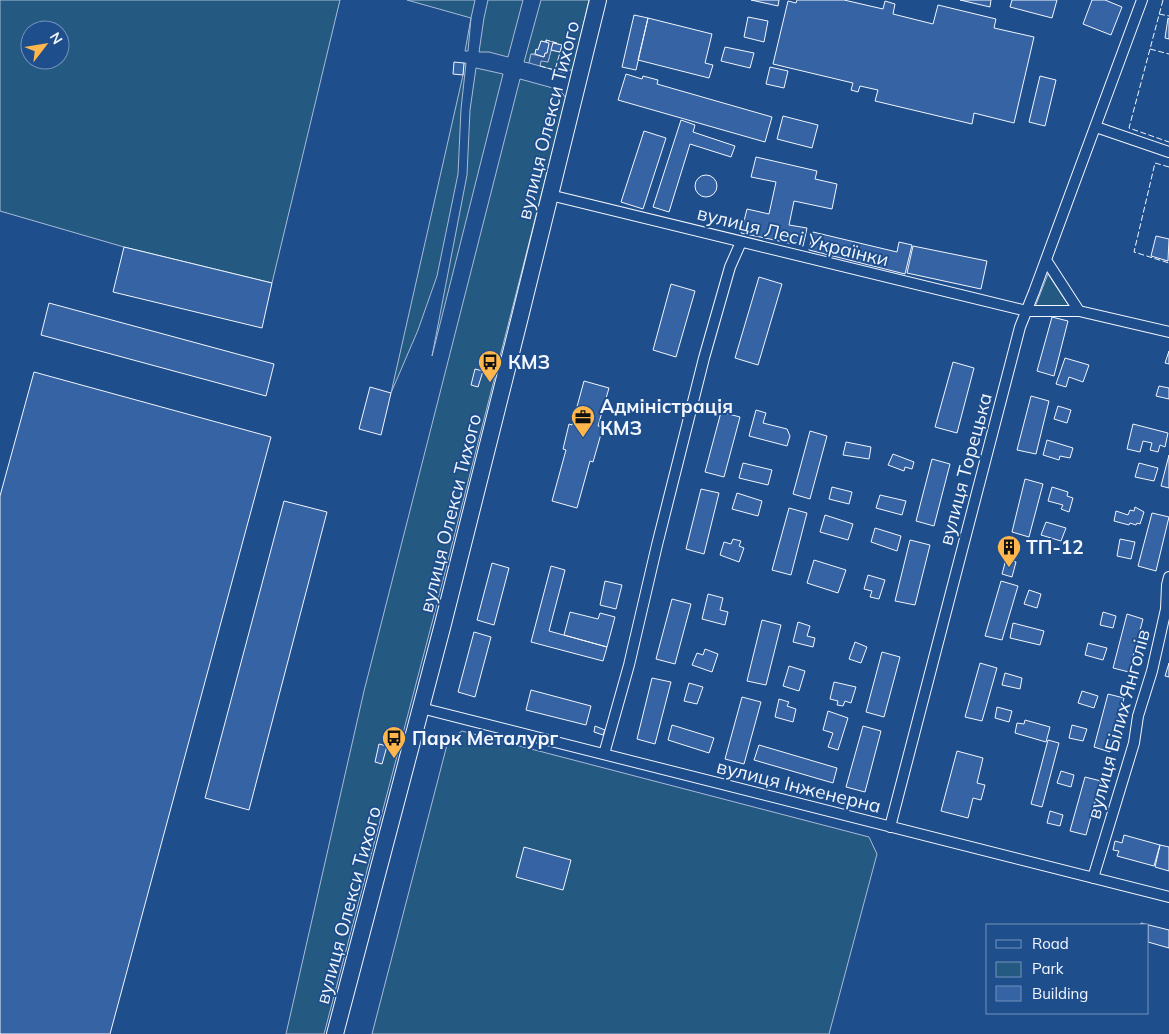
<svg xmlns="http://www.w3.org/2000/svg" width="1169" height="1034" font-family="Mulish,sans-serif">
  <rect width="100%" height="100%" fill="#1f4e8c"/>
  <path fill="#245a82" stroke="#a8bbd7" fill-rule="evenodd" d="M0 0H340L272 283 124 247 0 211ZM30 30H60V60H30Z
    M407 0H475L471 18 468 51H465L471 18Z
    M488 0H523L508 57 489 52H479L484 18Z
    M541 0H589L573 69 564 73 540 66 541 60 548 62 551 50 560 52 562 45 547 41 546 42 541 41 538 50H536L535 54H531L529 63 524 62Z
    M464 63H466L461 109 458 174 437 276 418 330 391 393 463 75Z
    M476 68 503 74 432 356 467 175 470 110Z
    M520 79 560 90 566 98 433 619 324 1034H286L364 691Z
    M1048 274 1069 306 1035 307Z
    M462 731 869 837 877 854 829 1034H372L448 741Z"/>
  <path fill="#305b95" stroke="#a8bbd7" d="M546 40 556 43H553L548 62 541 61 540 66 529 63 531 54 544 57 545 53H547L549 44 546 42Z"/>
  <path fill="#3563a3" stroke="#f2f6ff" d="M751 0H779L778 6Z
    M797 0H844L883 9 885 1 895 4 893 14 933 24 938 5 996 19 994 28 1034 37 1014 123 974 113 972 124 875 101 878 90 860 86 858 92 851 90 853 83 773 64 788 1 796 3Z
    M960 0H991L990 7Z
    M1012 0H1057L1052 18 1010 7Z
    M1092 0H1105L1122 7 1111 35 1083 24Z
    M634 15 648 18 636 70 622 67Z
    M748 17 768 21 764 42 744 37Z
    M648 18 712 34 705 63 713 65 709 78 638 60Z
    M1168 18 1169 19V39L1165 38Z
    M541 41 549 43 547 53H545L544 57 535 54 536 49 538 50Z
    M553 43 562 45 560 52 551 50Z
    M725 47 754 53 750 68 721 61Z
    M454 62 464 63 463 75 453 74Z
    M770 67 788 71 784 88 766 84Z
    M626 74 642 79 643 76 658 80 657 84 772 117 765 142 618 100Z
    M1040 76 1056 80 1045 126 1029 122Z
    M783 116 818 125 812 148 777 139Z
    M681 120 695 125 693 132 735 146 731 157 690 144 669 212 653 207Z
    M644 131 666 138 643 209 621 202Z
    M756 157 817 171 815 179 837 184 832 209 794 201 789 225 807 228 803 246 741 233 747 209 769 214 776 182 751 177Z
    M695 186a11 11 0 1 1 22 0a11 11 0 1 1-22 0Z
    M813 232 897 252 899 242 912 245 905 274 809 250Z
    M1156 236 1169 239 1168 261 1151 256Z
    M913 246 987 261 981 289 907 273Z
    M124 247 272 283 262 328 113 292Z
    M759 277 782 284 758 365 735 358Z
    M671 284 695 291 676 357 653 350Z
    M49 303 274 364 266 396 41 335Z
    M1052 317 1068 321 1054 376 1037 371Z
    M1169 351V364L1165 363Z
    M1065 358 1089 365 1083 382 1069 377 1066 387 1056 384Z
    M953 362 974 368 957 433 935 427Z
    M475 369 483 371 478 387 471 385Z
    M34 372 271 437 110 1034H0V496Z
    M584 381 609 388 598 426 603 427 593 462 590 461 577 508 552 501 566 450 563 449 569 424 572 425Z
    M1159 386 1169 388V399L1156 396Z
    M370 387 391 393 381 435 359 429Z
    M1031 396 1049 401 1036 454 1017 450Z
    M1058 406 1071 410 1067 423 1054 419Z
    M756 410 766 413 763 423 787 429 790 436 787 446 749 436Z
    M721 412 740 417 724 477 705 472Z
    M1133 424 1168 433 1165 447 1160 445 1158 452 1150 450 1152 443 1143 441 1140 452 1127 449Z
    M810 431 827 436 810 499 793 494Z
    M1047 440 1073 448 1070 458 1060 456 1059 460 1043 455Z
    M846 442 871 447 869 459 843 455Z
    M893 454 914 462 912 469 905 467 904 471 888 465Z
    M1169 455V488L1161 486Z
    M932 459 950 464 934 526 916 521Z
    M743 463 772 470 768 485 739 478Z
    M1139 463 1158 468 1154 481 1135 477Z
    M1025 479 1043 484 1029 537 1012 532Z
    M832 487 852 492 849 504 829 499Z
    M1052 487 1068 492 1067 496 1073 498 1069 512 1061 509 1063 505 1048 501Z
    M701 489 719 493 704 554 686 549Z
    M737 493 762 501 758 516 732 509Z
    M880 495 906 501 902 515 876 508Z
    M284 501 327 512 249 810 205 798Z
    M1135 507 1144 512 1140 524 1137 523 1136 525 1130 523 1129 525 1114 521 1116 511 1128 515 1130 510 1134 511Z
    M789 508 807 513 791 575 772 570Z
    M1152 513 1169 517 1156 571 1138 566Z
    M825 515 853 524 848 540 820 532Z
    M1046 522 1066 528 1061 541 1041 535Z
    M875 528 901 536 897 551 871 542Z
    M733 539 741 541 739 546 744 548 739 562 720 555 724 542 731 544Z
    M1120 539 1135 542 1131 559 1117 556Z
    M910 540 930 545 915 605 895 601Z
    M1006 559 1016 562 1012 577 1002 574Z
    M814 560 846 570 838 593 807 583Z
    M492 563 509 568 494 625 477 620Z
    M551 566 565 570 549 631 607 647 603 661 531 642Z
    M868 575 885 580 879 599 870 597 872 591 864 589Z
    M605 581 622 585 616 609 600 605Z
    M1001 581 1018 586 1002 640 985 636Z
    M1029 590 1041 594 1037 608 1024 604Z
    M708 594 723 598 720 610 728 612 725 625 702 619Z
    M672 599 691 604 675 664 656 659Z
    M570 612 598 619 600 613 615 617 607 647 564 635Z
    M1103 612 1116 616 1113 628 1100 625Z
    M1127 614 1143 619 1129 672 1113 668Z
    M762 620 781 625 766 685 747 681Z
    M798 622 810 626 807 636 815 638 813 647 793 642Z
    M1013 623 1044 631 1040 645 1010 638Z
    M474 632 491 637 475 697 458 692Z
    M855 642 867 647 861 663 849 659Z
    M1088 643 1107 648 1103 660 1085 655Z
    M705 649 718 654 712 672 692 665 697 653 703 655Z
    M882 652 900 657 884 717 866 712Z
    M980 663 997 668 982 721 965 717Z
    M1169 663V677L1165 676Z
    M789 666 805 671 799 691 783 686Z
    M1005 673 1022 678 1020 689 1002 685Z
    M652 678 671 682 655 744 637 739Z
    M834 682 856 687 851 703 845 701 843 706 837 705 838 701 830 699Z
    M689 683 703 687 697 704 684 701Z
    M531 690 591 706 586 725 526 710Z
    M1082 691 1098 696 1094 708 1078 703Z
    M1108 694 1124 698 1110 752 1094 747Z
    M742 697 761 702 744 764 725 759Z
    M779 699 789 702 787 706 796 709 793 722 775 717Z
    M997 707 1012 711 1009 722 995 718Z
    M828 711 848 718 838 750 828 747 833 733 823 730Z
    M1025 720 1050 727 1046 742 1015 733 1017 723 1024 724Z
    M672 725 714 738 709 753 668 740Z
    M1072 725 1087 729 1083 741 1069 738Z
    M595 726 605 730 603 735 594 732Z
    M863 726 881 731 865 792 846 787Z
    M1048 740 1059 743 1042 807 1031 804Z
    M379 744 387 746 382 764 375 762Z
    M759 745 837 768 833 783 754 760Z
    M957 751 983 758 977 783 985 785 981 800 973 798 968 818 941 811Z
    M1061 771 1074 775 1071 787 1057 783Z
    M1085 777 1101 781 1086 835 1070 831Z
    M1050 811 1063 815 1060 826 1047 823Z
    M1124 835 1160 845 1154 866 1117 856 1119 851 1113 850 1115 841 1122 843Z
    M1160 845 1169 847V871L1155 867Z
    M524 847 571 860 563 890 516 877Z
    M1141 923 1169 930V948L1148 942V925H1140Z"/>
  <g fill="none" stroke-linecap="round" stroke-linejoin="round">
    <g stroke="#f2f6ff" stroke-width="12">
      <path id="street" d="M1096 127 1169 152
        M550 195 1027 311H1079L1169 332
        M1046 260 1079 311
        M421 708 1169 897
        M604 754 629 665 657 545 704 358 730 267 741 242
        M890 827 1020 327 1034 292 1142 0
        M1093 878 1134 743 1138 716 1152 671 1166 609 1167 585 1169 577"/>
    </g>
    <g stroke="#f2f6ff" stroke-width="18">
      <path id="primary" d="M335 1034 443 624 519 321 598 0"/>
    </g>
    <use href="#street" stroke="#1f4e8c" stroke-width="10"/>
    <use href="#primary" stroke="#1f4e8c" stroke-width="16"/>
    <path stroke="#f2f6ff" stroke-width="1" stroke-dasharray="6 2.5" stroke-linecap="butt" d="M1163 0 1129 128 1169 142
      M1159 14 1169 16
      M546 42V40L557 43
      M1150 49 1169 54
      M540 66 555 70 561 49
      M1169 167 1155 163 1134 252 1169 263"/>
  </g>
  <defs>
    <g id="bus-pin" transform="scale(1.25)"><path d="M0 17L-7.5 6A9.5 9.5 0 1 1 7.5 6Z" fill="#ffb74d" stroke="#1f4e8c"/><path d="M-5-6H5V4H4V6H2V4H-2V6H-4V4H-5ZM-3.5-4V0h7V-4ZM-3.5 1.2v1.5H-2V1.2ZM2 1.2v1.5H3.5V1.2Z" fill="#111"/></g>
    <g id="office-pin" transform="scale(1.25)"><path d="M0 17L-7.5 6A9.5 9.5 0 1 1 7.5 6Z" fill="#ffb74d" stroke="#1f4e8c"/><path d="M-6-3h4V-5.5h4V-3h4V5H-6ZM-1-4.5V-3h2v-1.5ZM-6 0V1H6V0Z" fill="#111"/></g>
    <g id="building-pin" transform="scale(1.25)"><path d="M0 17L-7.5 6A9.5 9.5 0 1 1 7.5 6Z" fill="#ffb74d" stroke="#1f4e8c"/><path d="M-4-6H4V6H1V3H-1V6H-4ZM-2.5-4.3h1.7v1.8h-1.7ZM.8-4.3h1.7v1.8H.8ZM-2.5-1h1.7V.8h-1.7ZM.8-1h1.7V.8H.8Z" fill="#111"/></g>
  </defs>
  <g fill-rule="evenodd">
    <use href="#bus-pin" x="490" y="362"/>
    <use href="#office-pin" x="583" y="417"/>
    <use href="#building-pin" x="1009" y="547"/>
    <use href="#bus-pin" x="394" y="738"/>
  </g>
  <g text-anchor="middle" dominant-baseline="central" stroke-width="4" stroke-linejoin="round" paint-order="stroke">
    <g font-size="19" fill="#f2f6ff" stroke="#1f4e8c">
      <text transform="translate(548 120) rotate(-76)">вулиця Олекси Тихого</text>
      <text transform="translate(793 236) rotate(14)">вулиця Лесі Українки</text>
      <text transform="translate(965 469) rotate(-75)">вулиця Торецька</text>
      <text transform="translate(450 513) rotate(-76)">вулиця Олекси Тихого</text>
      <text transform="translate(1118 724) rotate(-75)">вулиця Білих Янголів</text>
      <text transform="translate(799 786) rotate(14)">вулиця Інженерна</text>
      <text transform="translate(348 905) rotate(-75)">вулиця Олекси Тихого</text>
    </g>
    <g font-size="19" font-weight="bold" fill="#f2f6ff" stroke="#1f4e8c" text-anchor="start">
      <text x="508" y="362">КМЗ</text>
      <text x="600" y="406">Адміністрація<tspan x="600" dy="22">КМЗ</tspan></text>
      <text x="1026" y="547">ТП-12</text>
      <text x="412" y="738">Парк Металург</text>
    </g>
  </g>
  <rect x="986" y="924" width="162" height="90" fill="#1f4e8c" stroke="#7391ba"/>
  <rect x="996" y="940" width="25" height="8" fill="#1f4e8c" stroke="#7391ba"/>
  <text x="1032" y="949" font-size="15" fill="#f2f6ff">Road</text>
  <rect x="996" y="962" width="25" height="15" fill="#245a82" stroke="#7391ba"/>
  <text x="1032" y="974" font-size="15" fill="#f2f6ff">Park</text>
  <rect x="996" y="986" width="25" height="15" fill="#3563a3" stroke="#7391ba"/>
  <text x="1032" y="999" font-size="15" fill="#f2f6ff">Building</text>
  <g transform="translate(45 45) rotate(59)"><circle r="24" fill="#1f4e8c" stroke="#7391ba"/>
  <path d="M0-4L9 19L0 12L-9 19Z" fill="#ffb74d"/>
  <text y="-8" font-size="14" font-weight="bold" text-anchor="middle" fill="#f2f6ff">N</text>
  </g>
</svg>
